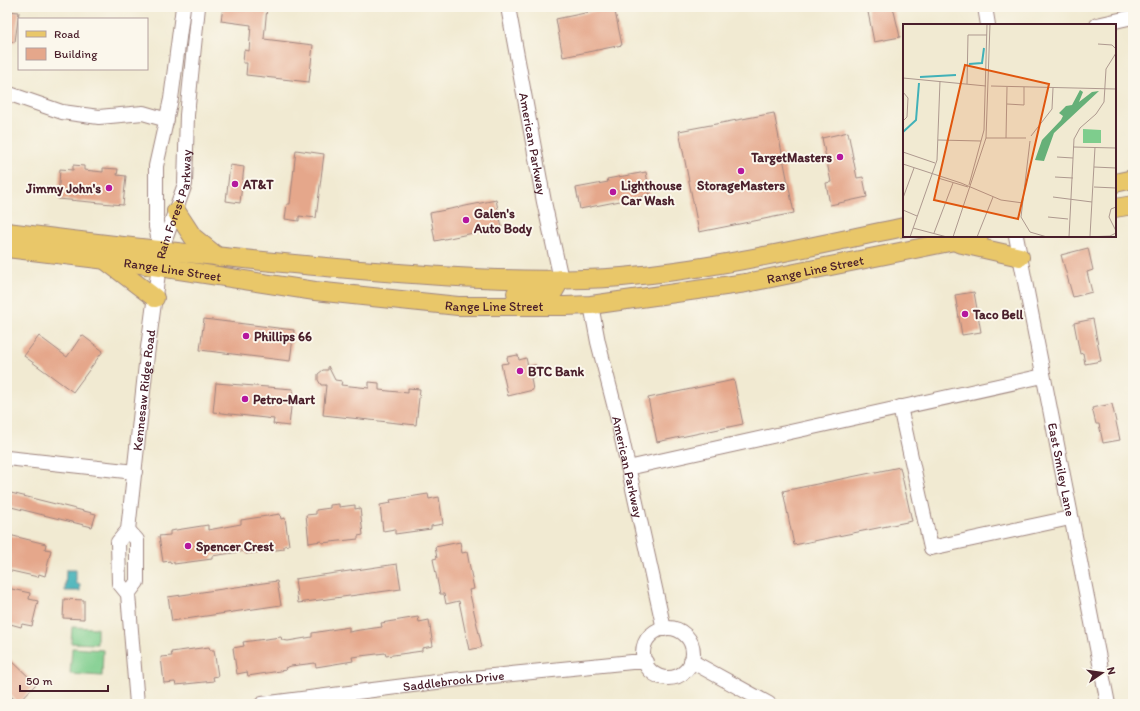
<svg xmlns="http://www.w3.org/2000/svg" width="1140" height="711" font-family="Itim,sans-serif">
  <rect width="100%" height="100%" fill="#fbf7ec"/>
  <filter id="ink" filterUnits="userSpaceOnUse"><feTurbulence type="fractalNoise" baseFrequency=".025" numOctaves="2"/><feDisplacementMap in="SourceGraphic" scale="8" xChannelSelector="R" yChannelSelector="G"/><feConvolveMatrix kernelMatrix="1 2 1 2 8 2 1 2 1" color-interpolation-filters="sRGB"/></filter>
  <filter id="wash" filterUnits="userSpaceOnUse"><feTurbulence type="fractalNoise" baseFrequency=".012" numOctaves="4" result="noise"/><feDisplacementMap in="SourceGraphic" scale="16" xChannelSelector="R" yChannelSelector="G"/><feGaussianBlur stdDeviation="0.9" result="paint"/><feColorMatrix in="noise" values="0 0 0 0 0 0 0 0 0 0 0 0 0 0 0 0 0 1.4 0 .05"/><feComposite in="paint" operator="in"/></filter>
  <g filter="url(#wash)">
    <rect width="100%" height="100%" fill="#f1ead2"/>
    <path fill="#7ecd8d" stroke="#64765c" d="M72 627 97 628V644L71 643Z
      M72 648 103 650 102 676 70 674Z"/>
    <path fill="#41b1b8" stroke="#466872" d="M66 570H76V583L80 585V591H65Z"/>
    <g id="blocks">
      <path fill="#e5a78b" d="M223 7H267L264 39 313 45 309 82 246 75 247 63H243L244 50 249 51 251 25 221 21Z
        M614 7 622 45 563 57 556 19Z
        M867 7H893L900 37 874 42Z
        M7 11 19 12 15 42 7 41Z
        M774 113 794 213 699 232 679 131Z
        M848 132 857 178 863 177 867 197 830 205 826 183 831 182 822 138Z
        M296 150 324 154 316 218 299 216V221L285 219 287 204H290Z
        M73 165 84 166V170L103 172V168L118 169 117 175 126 176 123 205 58 199 60 169 73 170Z
        M230 165 244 167 240 203 226 201Z
        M646 172 650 195 580 209 576 188 608 182 607 179Z
        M496 200 502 227 435 241 430 213Z
        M1088 248 1093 270 1087 272 1092 292 1073 297 1061 255Z
        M974 292 981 332 962 335 955 295Z
        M204 319 294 330 290 361 200 350Z
        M1093 319 1101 361 1085 364 1083 353 1080 354 1074 323Z
        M82 335 103 351 73 392 24 356 39 336 67 357Z
        M518 355 519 360 526 358 528 366 536 365 538 376 531 378 533 390 508 396 501 364 508 363 507 357Z
        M328 366 335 380 342 381 341 385 369 388V382L379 383V390L408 393V388L420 389 416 425 323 415 326 385H321L318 380V374L323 370H328Z
        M734 380 743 424 657 442 648 398Z
        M216 383 293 389 289 426 273 424 274 419 213 412Z
        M1112 404 1120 440 1103 443 1099 424H1096L1092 408Z
        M900 467 912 521 794 545 783 491Z
        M7 492 96 514 92 527 7 506Z
        M428 494 429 499 439 497 443 524 431 526V529L395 534V529L383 531 380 505 391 503 390 500Z
        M339 504V507L355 505V509L360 508 363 535 358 536V539L322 543 321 541 309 543 306 515 316 514V510L330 508V505Z
        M280 514 281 519 285 518 289 545 284 546V549L246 554V551L212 556V559L174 564V562L170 563V561L163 562 159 536 170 535V531L208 525V530L241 524V520Z
        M9 535 46 544 45 549 51 550 45 576 39 574 38 577 7 570Z
        M460 542 462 553 467 552 474 589 469 590 482 647 469 650 459 601 446 604 444 594H440L433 559 437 558 435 547Z
        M397 564 401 589 298 603 295 579Z
        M277 581 281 605 172 621 168 597Z
        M7 588 30 593 29 599 38 601 32 626 22 624 21 627 7 623Z
        M64 599 84 600V619L63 618Z
        M418 617 419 622 429 620 433 646 422 648V651L386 656 385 653 352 657 353 661 316 667 315 663 291 666 285 668 286 670 248 676 247 672 237 674 233 648 244 646 243 642 281 637 282 640 288 641 312 637V633L349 627V632L360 630 382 627 381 623Z
        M209 647 210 650H214L218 676 213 677 214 681 176 685 175 682 164 683 161 657 172 656 171 652Z
        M7 656 36 684 18 703 7 692Z"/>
    </g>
  </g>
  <g filter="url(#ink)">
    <use href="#blocks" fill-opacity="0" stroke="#9e847e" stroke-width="1"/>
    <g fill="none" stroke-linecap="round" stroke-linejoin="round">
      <g stroke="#9e847e" stroke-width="16">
        <g id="minor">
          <path id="s1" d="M508 7 544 202 561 279"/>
          <path d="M985 7 988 25"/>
          <path d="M1097 25 1133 17"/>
          <path d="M7 93 62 112 99 117 143 113 167 120"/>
          <path id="s2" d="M1016 236 1108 704"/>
          <path d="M161 251 156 227V166L171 99 183 7"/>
          <path id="s3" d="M591 305 598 342 616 412 664 629"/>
          <path d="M900 407 931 548 1070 518"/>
          <path d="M7 458 135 472"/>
          <path d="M628 468 1043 376"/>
          <path d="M128 594 137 582V540L128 530"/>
          <circle cx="668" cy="653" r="25"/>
          <path d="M691 661 769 704"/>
          <path id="s4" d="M137 704 128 594 119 583 118 542 128 530 147 355 161 251 185 184 187 115 198 7"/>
          <path id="s5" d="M262 704 452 680 632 662H646"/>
        </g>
      </g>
      <g stroke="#9e847e" stroke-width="20">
        <g id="major">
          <path d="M1115 183 1133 179"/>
          <path d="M1115 208 1133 205"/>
          <path d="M176 211 193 237 218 257"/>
          <path d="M7 232C117 246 226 258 337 268 432 276 527 284 622 277 717 269 811 246 904 227"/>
          <path d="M958 243 1020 257"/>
          <path id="s6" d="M7 248 140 264 315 291 458 306H565L591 305 746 283 979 236"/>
          <path d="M105 260 155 298"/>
          <path d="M516 293H546L554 291 561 279"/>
        </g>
      </g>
      <use href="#minor" stroke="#fff" stroke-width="14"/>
      <use href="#major" stroke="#e9c769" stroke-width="18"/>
    </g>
  </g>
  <g fill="#b5179e" stroke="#fbf7ec" stroke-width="1.5">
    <circle cx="840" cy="157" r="4"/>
    <circle cx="741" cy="171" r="4"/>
    <circle cx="235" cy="184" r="4"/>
    <circle cx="109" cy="188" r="4"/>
    <circle cx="613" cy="192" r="4"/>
    <circle cx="466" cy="220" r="4"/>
    <circle cx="965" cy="314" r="4"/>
    <circle cx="246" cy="336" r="4"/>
    <circle cx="520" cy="371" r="4"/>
    <circle cx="245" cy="399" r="4"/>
    <circle cx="188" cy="546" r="4"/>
  </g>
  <g text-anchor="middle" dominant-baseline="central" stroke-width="4" stroke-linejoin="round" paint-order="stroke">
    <g font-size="13" fill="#4a1f2b" stroke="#fbf7ec">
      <text stroke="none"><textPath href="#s1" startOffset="139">American Parkway</textPath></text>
      <text stroke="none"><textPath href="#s4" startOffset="511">Rain Forest Parkway</textPath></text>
      <text stroke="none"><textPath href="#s6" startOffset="815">Range Line Street</textPath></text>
      <text stroke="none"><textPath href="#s6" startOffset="167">Range Line Street</textPath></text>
      <text stroke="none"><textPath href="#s6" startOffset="491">Range Line Street</textPath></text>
      <text stroke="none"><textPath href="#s4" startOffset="322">Kennesaw Ridge Road</textPath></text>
      <text stroke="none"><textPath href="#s3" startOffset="166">American Parkway</textPath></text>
      <text stroke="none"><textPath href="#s2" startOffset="238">East Smiley Lane</textPath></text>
      <text stroke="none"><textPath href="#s5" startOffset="193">Saddlebrook Drive</textPath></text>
    </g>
    <g font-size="13" font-weight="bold" fill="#4a1f2b" stroke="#fbf7ec" text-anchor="start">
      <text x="832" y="157" text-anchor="end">TargetMasters</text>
      <text x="243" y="184">AT&amp;T</text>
      <text x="621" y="185">Lighthouse<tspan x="621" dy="15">Car Wash</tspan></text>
      <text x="741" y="185" text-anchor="middle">StorageMasters</text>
      <text x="101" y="188" text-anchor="end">Jimmy John's</text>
      <text x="474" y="213">Galen's<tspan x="474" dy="15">Auto Body</tspan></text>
      <text x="973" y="314">Taco Bell</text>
      <text x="254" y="336">Phillips 66</text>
      <text x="528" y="371">BTC Bank</text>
      <text x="253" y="399">Petro-Mart</text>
      <text x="196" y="546">Spencer Crest</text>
    </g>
  </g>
  <g transform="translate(903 24)">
    <rect width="213" height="213" fill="#f1ead2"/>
    <path d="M180 105 198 106V119H180Z" fill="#7ecd8d"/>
    <path d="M177 66 180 68 176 78 189 68 196 67 151 109 141 137 132 136 139 116 158 96 160 92 156 89 163 82 169 81Z" fill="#66b078"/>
    <path fill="none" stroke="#41b1b8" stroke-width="2" d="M66 40 79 39 81 24M17 53 53 51M0 108 13 96 16 59"/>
    <path fill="none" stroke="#ae998f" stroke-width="1" d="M195 20 209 21 213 25M0 54 83 62M64 60 65 11H84M88 62 213 65M0 68 5 74 4 93 0 97M104 80 121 81V63M128 112 149 85 150 64M83 114H123M103 114 104 63M35 116 78 117M127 117 118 193 127 208 144 213M170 123 213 124M0 128 32 139M154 133 170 134M0 140 58 159 98 176 120 179M191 143 213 144M152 153 170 154M35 154 65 163M66 161 81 106 84 0M191 163 213 164M150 173 189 178M0 174 11 144M213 183 208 185 206 193 213 207M0 186 14 192M145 193 165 195M10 204 44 213M31 209 50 159M187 212 192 123M7 213 34 136 37 57M50 213 83 114 87 0M74 213 90 173M166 213 171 115 177 104 193 90 201 78 203 45 213 29M183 213 207 212 213 209"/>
    <path fill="#e0560e" fill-opacity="0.15" stroke="#e0560e" stroke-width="2" d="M62 41 146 60 115 195 31 176Z"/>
    <rect width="213" height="213" fill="none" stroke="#4a1f2b" stroke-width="2"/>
  </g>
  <rect width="1140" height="711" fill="none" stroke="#fbf7ec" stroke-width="24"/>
  <rect x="18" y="18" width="130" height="52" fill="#fbf7ec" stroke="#b4a19f"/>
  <rect x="26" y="31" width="20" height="6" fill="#e9c769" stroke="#b4a19f"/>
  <text x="54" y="38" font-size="12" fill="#4a1f2b">Road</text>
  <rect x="26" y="48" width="20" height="12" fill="#e5a78b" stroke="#b4a19f"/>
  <text x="54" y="58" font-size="12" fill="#4a1f2b">Building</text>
  <g transform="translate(1102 673) rotate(77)" stroke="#fbf7ec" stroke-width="3" paint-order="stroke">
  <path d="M0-3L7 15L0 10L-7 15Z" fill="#4a1f2b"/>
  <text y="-6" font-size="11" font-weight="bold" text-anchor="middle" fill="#4a1f2b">N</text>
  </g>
  <path d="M20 685v6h88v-6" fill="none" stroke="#4a1f2b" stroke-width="2"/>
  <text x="26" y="685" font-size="12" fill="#4a1f2b" stroke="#fbf7ec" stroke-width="3" paint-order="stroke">50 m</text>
</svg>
